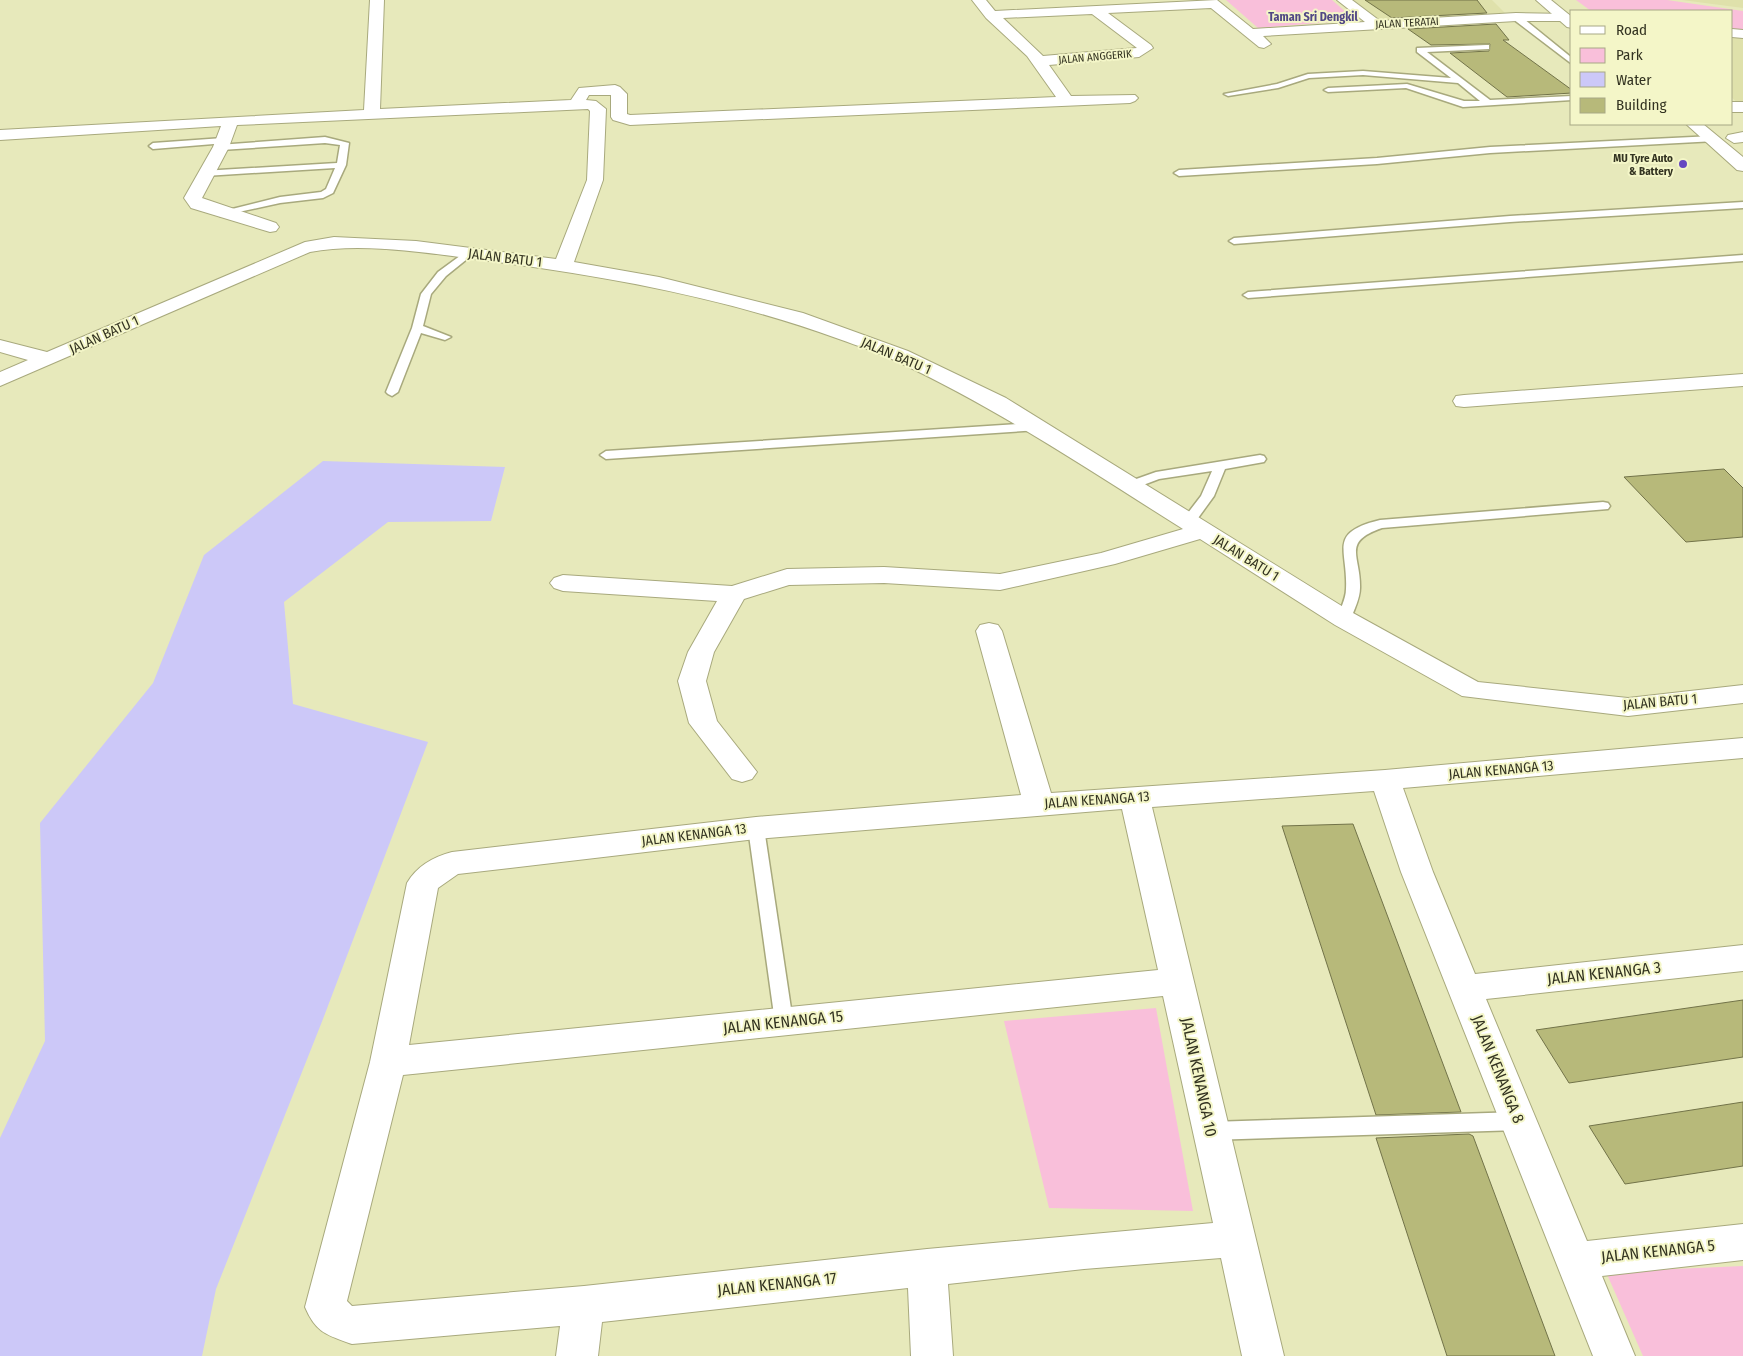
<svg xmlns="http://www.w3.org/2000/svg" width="1743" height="1356" font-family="'Fira Sans Condensed',sans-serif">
  <rect width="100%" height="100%" fill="#e7e9bb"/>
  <path fill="#dfe1ab" d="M1350 0H1492L1508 16 1382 23Z
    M1682 0H1743V8Z
    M1732 35H1743V107L1732 98Z"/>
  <path fill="#f9bfda" d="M1226 0H1332L1355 20 1258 28Z
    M1576 0H1667L1743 11V31H1732V11H1591Z
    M1156 1008 1193 1211 1049 1208 1004 1021Z
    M1743 1266V1356H1643L1606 1272Z"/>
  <path fill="#ccc8f8" d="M323 461 505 467 491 521 388 522 284 602 293 704 428 742 323 1019 216 1289 202 1356H0V1138L45 1041 40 823 153 683 204 555Z"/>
  <path fill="#b7b97a" stroke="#727349" d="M1365 0H1477L1487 13 1392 18Z
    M1496 24 1509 40H1503L1572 90V93L1507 97 1450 53 1489 51 1490 44 1431 45 1408 29Z
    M1724 469 1743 488V537L1686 542 1624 477Z
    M1353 824 1461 1112 1376 1115 1282 826Z
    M1743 1000V1057L1569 1083 1536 1030Z
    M1743 1102V1166L1625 1184 1589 1126Z
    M1469 1134 1473 1136 1555 1356H1447L1376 1138Z"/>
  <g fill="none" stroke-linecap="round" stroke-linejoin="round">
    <g stroke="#a8a97d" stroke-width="3">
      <path id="service" d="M1513 15H1519L1572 58V64L1513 19Z
        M1486 45H1489V49L1427 52 1490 100 1572 96V100L1463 107 1406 88 1328 92 1324 90 1328 88 1407 84 1464 101H1480L1458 83 1363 75 1309 78 1278 88 1228 96 1224 94 1277 84 1308 74 1363 71 1451 78 1417 52V48Z
        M1713 136 1717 139 1716 141 1490 153 1377 164 1179 176 1174 173 1179 170 1377 158 1490 147Z
        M325 137 349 143 346 165 333 193 323 198 280 203 220 216V212L280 197 321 192 326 189 335 168 205 176 200 173 202 171 337 163 340 145 325 143 221 150 217 147 218 145Z
        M223 138 226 139V143L153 149 149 146 153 143Z
        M1743 202V208L1510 222 1234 244 1229 241 1234 238 1510 216Z
        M468 250 472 251V255L446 276 431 294 423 326 451 337 445 340 421 333 398 392 392 396 388 394 386 392 412 328 421 294 438 272Z
        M1743 255V261L1248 298 1243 295 1248 292Z
        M1035 423 1039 424 1041 427 1039 430 606 459 600 455 606 451Z
        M1260 455 1264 456 1266 459 1264 462 1225 469 1214 496 1193 525 1188 526 1181 522 1201 496 1212 471 1159 479 1130 490 1124 486 1125 483 1156 472Z
        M1603 502 1608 503 1610 506 1608 509 1382 528C1341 542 1361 556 1360 588 1360 599 1354 609 1351 619L1344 623 1337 619C1340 609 1346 599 1346 589 1348 549 1327 533 1380 520Z
        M756 822 762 824 764 828 793 1022 791 1027 784 1030 777 1027 775 1022 748 828 750 824Z
        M1519 1112 1526 1115 1529 1121 1526 1127 1519 1130 1211 1140 1204 1137 1201 1131 1204 1125 1211 1122Z"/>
    </g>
    <g stroke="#a8a97d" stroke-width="2">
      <path id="minor" d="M370 0H384L380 109 571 100 579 88 615 85 620 87 627 94V114L630 115 1056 97 1027 56 986 18 972 0H986L995 11 1217 0 1253 29 1365 22 1337 0H1352L1380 21 1516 13 1568 14 1570 17 1563 21H1516L1263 36 1271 44 1264 48 1259 47 1211 8 1108 13 1151 45 1153 48 1139 57 1049 65 1071 96 1135 95 1138 98 1135 101 1130 103 630 125 613 120 611 117V95H589L586 100 596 101 606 109 603 180 574 262 659 277 803 313 908 351 1006 398 1353 613 1478 682 1628 698 1743 685V703L1628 716 1462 696 1335 625 1200 539 1115 564 1000 590 884 583 789 585 744 599 714 652 706 681 717 721 757 772 752 779 742 782 732 779 689 723 678 681 688 652 717 601 563 591 554 588 550 583 554 578 563 575 732 586 787 569 884 567 1000 574 1101 553 1183 529C1089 470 997 408 896 361 878 352 858 346 839 339 729 299 612 277 497 262 440 255 366 241 310 252L0 386V372L28 360 0 352V340L47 352 305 242 334 237 416 241 556 259 587 180 590 111 588 109 237 125 229 147 202 198 276 223 279 227 276 231 270 232 191 208 184 198 213 147 221 126 0 140V130L364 110ZM1092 14 1137 48 1043 56 1003 18Z
        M1732 29 1743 30V38L1732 37Z
        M1732 102H1743V112H1732Z
        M1743 132V142L1734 143 1726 138 1728 135Z
        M1743 374V386L1464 407 1456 406 1453 401 1456 396 1464 395Z
        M989 623 998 625 1002 631 1051 793 1385 770 1743 738V758L1403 788 1433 872 1475 974 1743 945V971L1486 999 1587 1241 1743 1224V1260L1602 1276 1635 1356H1593L1401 872 1374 791 1152 807 1284 1356H1242L1221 1258 1084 1269 948 1284 953 1356H911L908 1288 602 1322 598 1356H556L560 1326 352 1344C327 1335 316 1333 305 1307L370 1062 407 883C417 866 433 857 452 852L756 817 1021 795 976 631 980 625ZM1122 809 1158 970 409 1045 438 888 458 874 756 839ZM1163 996 1213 1223 927 1249 584 1286 352 1306 347 1301 403 1075Z"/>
    </g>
    <g stroke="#a8a97d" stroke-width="2">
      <path id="secondary" d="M1536 0H1551L1572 17V28L1567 27Z
        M1686 124H1703L1743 157V171L1737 170Z"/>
    </g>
    <use href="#service" fill="#fff" fill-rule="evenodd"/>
    <use href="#minor" fill="#fff" fill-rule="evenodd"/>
    <use href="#secondary" fill="#fff" fill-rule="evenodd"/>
  </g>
  <circle fill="#6648c1" stroke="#f4f6c8" stroke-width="2" cx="1683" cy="164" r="5"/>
  <g text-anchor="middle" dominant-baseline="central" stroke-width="4" stroke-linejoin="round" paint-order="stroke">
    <g font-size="11" fill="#333321" stroke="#f4f6c8">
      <text transform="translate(1407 23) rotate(-3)">JALAN TERATAI</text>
      <text transform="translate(1095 57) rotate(-5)">JALAN ANGGERIK</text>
    </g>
    <g font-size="11" font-weight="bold" fill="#333321" stroke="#f4f6c8" text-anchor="end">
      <text x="1673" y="158">MU Tyre Auto<tspan x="1673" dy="13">&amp; Battery</tspan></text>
    </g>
    <g font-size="12" font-weight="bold" fill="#514785" stroke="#f4f6c8">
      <text x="1313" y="17">Taman Sri Dengkil</text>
    </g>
    <g font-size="14" fill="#333321" stroke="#f4f6c8">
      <text transform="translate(505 258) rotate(7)">JALAN BATU 1</text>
      <text transform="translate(104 335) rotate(-24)">JALAN BATU 1</text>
      <text transform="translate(896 356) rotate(23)">JALAN BATU 1</text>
      <text transform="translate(1246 558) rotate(32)">JALAN BATU 1</text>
      <text transform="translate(1660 702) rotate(-5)">JALAN BATU 1</text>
      <text transform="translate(1501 770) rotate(-5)">JALAN KENANGA 13</text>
      <text transform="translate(1097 800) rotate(-4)">JALAN KENANGA 13</text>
      <text transform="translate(694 835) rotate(-7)">JALAN KENANGA 13</text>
    </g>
    <g font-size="16" fill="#333321" stroke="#f4f6c8">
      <text transform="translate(1604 973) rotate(-6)">JALAN KENANGA 3</text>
      <text transform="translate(783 1022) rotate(-6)">JALAN KENANGA 15</text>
      <text transform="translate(1498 1069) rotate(68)">JALAN KENANGA 8</text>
      <text transform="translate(1199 1077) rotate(78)">JALAN KENANGA 10</text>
      <text transform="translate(1658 1251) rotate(-6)">JALAN KENANGA 5</text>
      <text transform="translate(777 1284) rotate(-6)">JALAN KENANGA 17</text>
    </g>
  </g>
  <rect x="1570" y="10" width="162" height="115" fill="#f4f6c8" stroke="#a7a885"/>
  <rect x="1580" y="26" width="25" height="8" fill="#ffffff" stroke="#a7a885"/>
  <text x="1616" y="35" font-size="15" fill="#333321">Road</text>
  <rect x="1580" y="48" width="25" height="15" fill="#f9bfda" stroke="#a7a885"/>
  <text x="1616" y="60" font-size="15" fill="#333321">Park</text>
  <rect x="1580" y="72" width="25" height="15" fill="#ccc8f8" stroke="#a7a885"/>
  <text x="1616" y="85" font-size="15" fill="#333321">Water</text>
  <rect x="1580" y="98" width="25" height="15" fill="#b7b97a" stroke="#a7a885"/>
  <text x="1616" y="110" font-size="15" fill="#333321">Building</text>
</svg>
